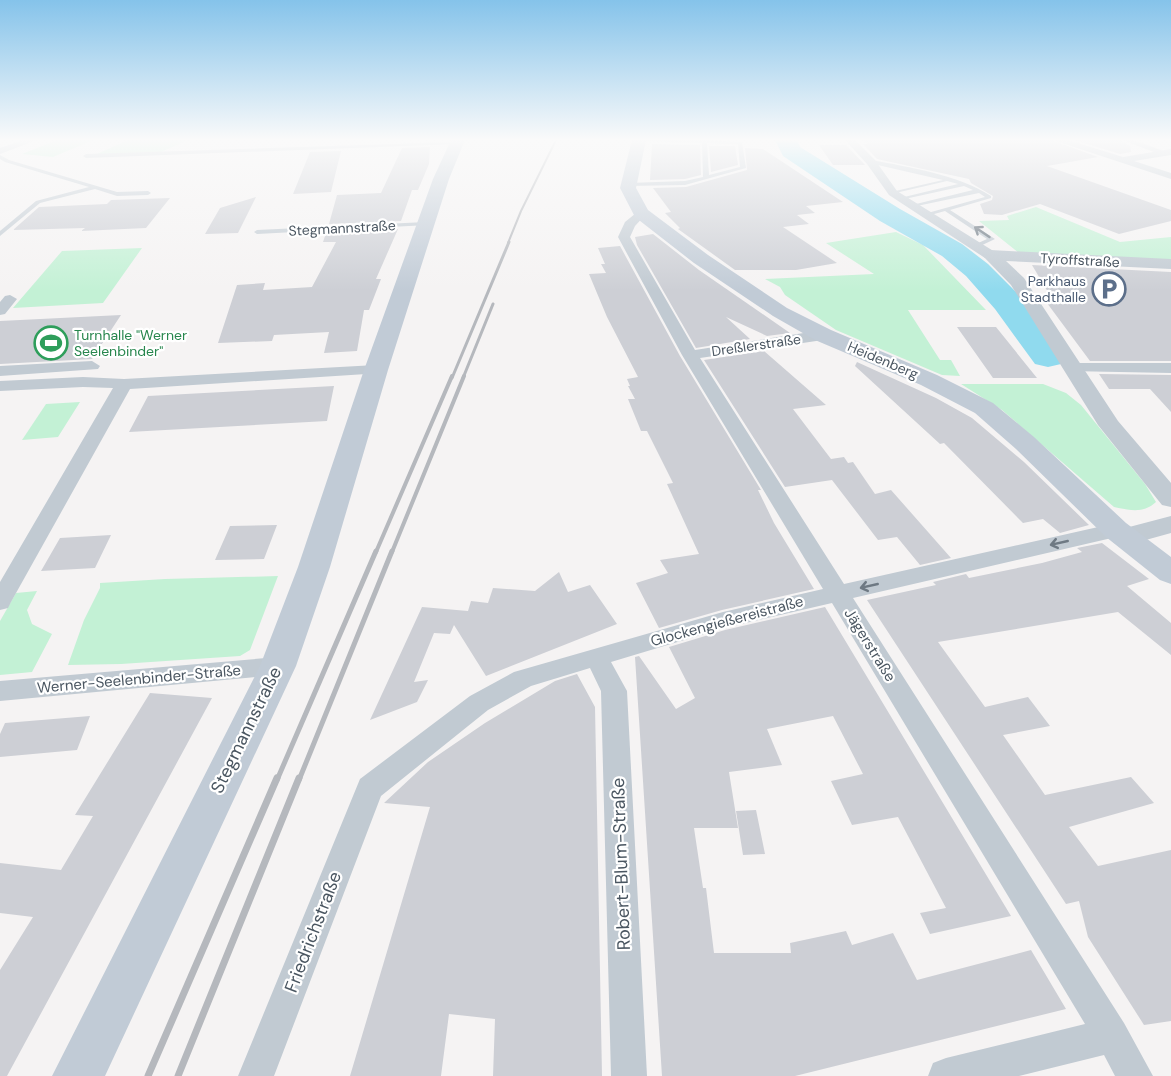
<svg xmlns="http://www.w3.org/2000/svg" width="1171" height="1076" font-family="'DM Sans',sans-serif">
  <rect width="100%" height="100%" fill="#f5f3f3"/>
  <path fill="#c3f1d5" d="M57 140H93L53 157 22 154Z
    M128 140H188L161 152 97 154Z
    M1036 207 1120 242 1171 237V261L1019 253 979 221 1009 220 1007 216Z
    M896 232 923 245 986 310H908L940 360H951L960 376 942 375 836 330 785 295 780 287 765 279 874 274 826 243Z
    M142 248 103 303 13 308 62 251Z
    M961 384H1043L1066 393 1081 405 1145 484 1156 502C1143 514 1129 510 1114 507L1002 410Z
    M80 402 58 437 22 440 46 404Z
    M278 576 250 650 240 656 121 664 68 665 84 620 100 588V583L165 579Z
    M37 591 27 610 32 624 52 634 32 672 0 675V621L16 593Z"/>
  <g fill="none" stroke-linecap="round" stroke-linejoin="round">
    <path fill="#90daee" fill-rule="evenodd" d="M775 140H797L800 147 900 209 962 244 988 264 1019 295 1061 348 1066 356 1061 364 1048 367 1035 364 995 309 966 276 942 256 880 221 783 156Z"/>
  </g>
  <path fill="#cdcfd5" d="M863 140H1051L1098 157 1047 166 1171 210V221L1119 234 1040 204 1002 215 984 214 980 204 992 200 993 196 971 183 969 179 877 159 863 144H868Z
    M1075 140H1120L1130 146 1131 152 1120 154Z
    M652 144 700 145 701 175 685 179 650 180Z
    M819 145H846L865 165H833Z
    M709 146H735L738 165 711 172Z
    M430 147 429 164 418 190H412L401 221 329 224 337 195 381 193 402 148Z
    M745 148 763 149 843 202 806 206 815 213 797 215 809 224 783 227 837 263 796 270H735L678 229 680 228 665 213 671 212 653 188 686 187 747 170Z
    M341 151 331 192 293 194 310 152Z
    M256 197 238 233 205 234 220 208Z
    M170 198 146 228 81 231 85 228 13 230 39 207 107 204 111 200Z
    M398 229 376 279H381L369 310H364L357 351 324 353 329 332 274 335 272 341 218 343 237 285 265 283 263 290 312 287 336 242H323L326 233Z
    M653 234 699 270 790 333 767 336 726 317 750 339 696 348 637 245 635 237Z
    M620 246 680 356 761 490H758L774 523 814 589 722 610 659 628 636 583 668 573 660 560 699 554 667 484 673 483 647 431H641L628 399H635L628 386H630L627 379 638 377 607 317 589 274 606 273 601 264H605L598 248Z
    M1032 265 1171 272V361H1090L1047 303 1055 304Z
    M121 315 92 359 0 364V321Z
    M957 327H996L1037 378H993Z
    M764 351 826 405 793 409 831 459 844 457 848 463 853 462 875 494 891 490 951 558 920 565 897 537 878 540 832 480 785 487 704 360Z
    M857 362 936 398 972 418 1024 462 1089 525 1060 533 1043 519 1023 523 944 443 940 444 855 366Z
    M1099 374 1171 375V412L1150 389H1109Z
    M334 386 327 421 129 432 148 396Z
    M277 525 264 559 215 560 230 526Z
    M111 535 95 568 41 571 60 538Z
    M1102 543 1149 579 1127 586 1171 623V655L1118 612 938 642 985 707 1028 697 1050 726 1003 735 1045 795 1131 777 1154 803 1069 827 1098 866 1171 850V1021L1144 1025 1088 937 1079 901 1066 904 867 600 936 585 933 582 966 574 969 578 1042 563 1082 552 1077 548Z
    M559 572 568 592 590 585 617 624 486 676 454 625 450 634 434 633 414 682 428 680 417 702 370 720 422 607 468 611 471 601 488 603 493 588 535 591Z
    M825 607 1011 916 930 934 920 913 946 908 898 817 852 825 831 781 863 774 833 716 767 729 782 765 729 772 738 828H694L703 888H706L714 953H791L790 943 846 931 852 945 893 933 917 980 1031 950 1066 1009 795 1076H662L635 657 639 656 676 709 695 698 669 647 725 630Z
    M577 674 595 707 602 1076H493L495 1019 449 1014 441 1076H350L430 807 384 803 428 762 485 723 555 681Z
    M150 693 212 698 7 1076H0V970L33 917 0 913V863L61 870 93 816 75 815Z
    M90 716 77 750 0 757V734L5 723Z
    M756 810 765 854 743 855 736 811Z"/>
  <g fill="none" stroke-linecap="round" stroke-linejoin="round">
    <path fill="#c1cad2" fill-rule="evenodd" d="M637 140H705L742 142 746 168 685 185 626 186 625 185 628 183 685 181 703 177 702 143 639 141ZM707 143 738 144 740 167 709 175Z
      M455 142 457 144 86 158 83 156 86 154Z
      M0 155 9 160 117 192 148 191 151 193 148 195 117 196 95 189 40 203 0 236V231L36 201 89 187 5 162 0 159Z
      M871 160C909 167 959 175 991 196V198L950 210 995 239 978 247H974V245L987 239 945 211 927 216 924 214 985 197 979 193 912 207V205L973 190 964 186 900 200V198L958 184 947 181 891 194V192L943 180 869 163Z
      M426 222 428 223V225L257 234 254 232 257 230Z"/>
    <path fill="#c1cad2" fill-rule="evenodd" d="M1122 140H1133L1169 153 1162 155Z"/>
    <path fill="#c1cad2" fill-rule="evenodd" d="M23 140H37L0 154V148Z
      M845 140H855L875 160 897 191 995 252 996 255 995 258H985L889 195 867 164Z
      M1053 140H1068L1123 157 1171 149V155L1134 161 1171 173V179Z
      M641 209 647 213 635 226 630 237 695 350 823 330 831 335 823 340 700 358 844 584 1116 523 1123 525 1126 530 1123 535 1116 537 853 598 1124 1023 1153 1076H1115L1104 1055 1019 1076H928L933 1063 946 1058 1085 1024 832 603 724 628 611 662 627 691 647 1076H611L601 691 590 668 531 686 488 710 381 796 274 1076H238L360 779 470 696 514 672 723 612 823 589 682 355 618 237 625 222Z
      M10 295 17 299 5 314 0 315V302L5 296Z
      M92 361 100 366 98 369 0 376V366Z
      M1074 363H1171V373L1068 371 1066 368Z
      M376 365 382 367 384 370 382 373 130 389 11 602 8 608 0 610V582L113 388 83 387 0 391V381L83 377 124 379Z
      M278 657 287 659 290 666 287 673 278 675 0 701V681Z"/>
    <path fill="#c1cad2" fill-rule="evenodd" d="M990 250 1171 259V269L1006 261 1024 278 1118 421 1171 483V507L1162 505 1098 425 1011 285 982 255Z
      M1171 516V533L1124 546 1114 543 1111 537 1114 531Z"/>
    <path fill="#c1cbd6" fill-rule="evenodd" d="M451 140H465L449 179 388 370 330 567 296 666 105 1076H52L260 666 298 567 364 370 433 179Z
      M632 140H646L636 188 648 210 708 255 787 308 831 330 937 375 993 403 1034 437 1126 523 1171 557V584L1160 580 1106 537 1016 449 975 413 921 385 815 340 773 316 694 263 635 217 620 188Z"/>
    <path stroke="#b5b8bd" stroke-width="2" d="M508 243 521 211 556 140"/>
    <path stroke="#b5b8bd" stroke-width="3" d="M452 378 509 242
      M463 378 493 304"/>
    <path stroke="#b5b8bd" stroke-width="4" d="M376 552 452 376
      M392 552 464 376"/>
    <path stroke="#b5b8bd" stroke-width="5" d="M277 780 376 551
      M299 780 392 551"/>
    <path stroke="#b5b8bd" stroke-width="7" d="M148 1076 277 778
      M178 1076 299 778"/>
  </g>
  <defs><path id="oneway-shaft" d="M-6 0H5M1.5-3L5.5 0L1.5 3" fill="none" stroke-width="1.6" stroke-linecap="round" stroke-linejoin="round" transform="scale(1.5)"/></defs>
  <g stroke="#6e7983">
    <use href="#oneway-shaft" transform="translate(982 232) rotate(-146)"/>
    <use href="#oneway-shaft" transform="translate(1059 543) rotate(167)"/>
    <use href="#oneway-shaft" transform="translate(869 586) rotate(167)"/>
  </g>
  <linearGradient id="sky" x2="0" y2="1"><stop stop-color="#85c3ea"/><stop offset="0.48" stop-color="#fafafa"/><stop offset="1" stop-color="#fafafa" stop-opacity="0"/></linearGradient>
  <rect width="1171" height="291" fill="url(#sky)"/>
  <defs>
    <g id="parking-ring" transform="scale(1.725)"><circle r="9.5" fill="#fff" stroke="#5c6f8a" stroke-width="1.5"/><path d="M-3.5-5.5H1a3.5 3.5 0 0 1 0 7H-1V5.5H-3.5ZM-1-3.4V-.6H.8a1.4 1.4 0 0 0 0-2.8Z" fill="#5c6f8a"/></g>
    <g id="stadium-ring" transform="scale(1.725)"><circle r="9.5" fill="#fff" stroke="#2e9e5b" stroke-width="1.5"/><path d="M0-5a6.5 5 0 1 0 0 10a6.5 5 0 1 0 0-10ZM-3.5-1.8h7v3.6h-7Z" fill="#2e9e5b"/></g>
  </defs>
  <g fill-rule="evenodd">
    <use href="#parking-ring" x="1109" y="289"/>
    <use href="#stadium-ring" x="51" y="343"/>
  </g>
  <g text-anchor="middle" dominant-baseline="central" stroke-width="4.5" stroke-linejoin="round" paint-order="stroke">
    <g font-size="14" fill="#4a5661" stroke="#fff">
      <text transform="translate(342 228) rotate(-3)">Stegmannstraße</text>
      <text transform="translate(1080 260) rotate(3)">Tyroffstraße</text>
      <text transform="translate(756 345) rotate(-8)">Dreßlerstraße</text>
      <text transform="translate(883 360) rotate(23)">Heidenberg</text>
    </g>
    <g font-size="14" fill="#4e5e75" stroke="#fff" text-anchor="end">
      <text x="1086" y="281">Parkhaus<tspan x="1086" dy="16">Stadthalle</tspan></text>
    </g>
    <g font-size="14" fill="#27864d" stroke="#fff" text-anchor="start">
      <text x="74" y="335">Turnhalle "Werner<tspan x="74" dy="16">Seelenbinder"</tspan></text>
    </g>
    <g font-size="15" fill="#4a5661" stroke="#fff">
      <text transform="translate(727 621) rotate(-15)">Glockengießereistraße</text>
      <text transform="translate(870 645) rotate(58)">Jägerstraße</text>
      <text transform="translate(139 679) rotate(-5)">Werner-Seelenbinder-Straße</text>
    </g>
    <g font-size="18" fill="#4a5661" stroke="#fff">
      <text transform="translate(246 730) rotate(-64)">Stegmannstraße</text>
      <text transform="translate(621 864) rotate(-92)">Robert-Blum-Straße</text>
      <text transform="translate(313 932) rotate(-69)">Friedrichstraße</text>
    </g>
  </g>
</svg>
